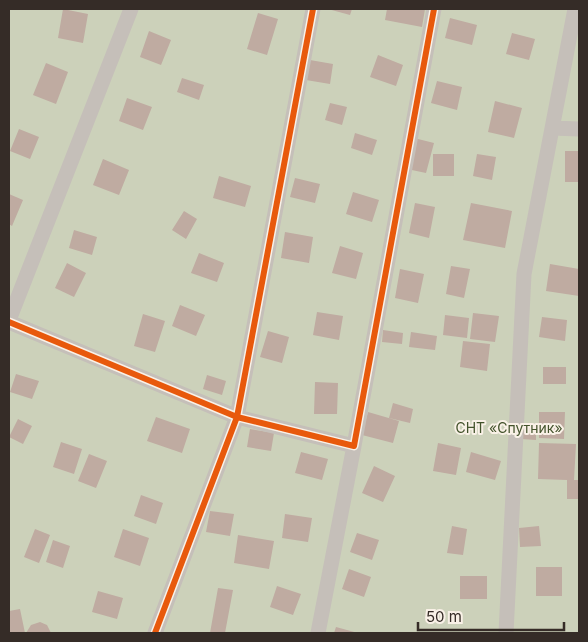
<svg xmlns="http://www.w3.org/2000/svg" width="588" height="642" font-family="Inter,sans-serif">
  <rect width="100%" height="100%" fill="#ece6df"/>
  <path fill="#ccd1ba" d="M9 9H579V633H9Z"/>
  <path fill="#bfaba1" d="M63 9 88 14 83 43 58 38Z
    M328 9H352L350 15Z
    M387 9H425L422 27 385 20Z
    M258 13 278 19 267 55 247 49Z
    M450 18 477 25 472 45 445 38Z
    M149 31 171 40 161 65 140 57Z
    M512 33 535 39 529 60 506 54Z
    M378 55 403 65 396 86 370 77Z
    M310 60 333 64 330 84 306 80Z
    M46 63 68 72 56 104 33 95Z
    M182 78 204 85 199 100 177 92Z
    M437 81 462 87 457 110 431 103Z
    M127 98 152 107 143 130 119 121Z
    M495 101 522 108 514 138 488 132Z
    M330 103 347 107 342 125 325 120Z
    M19 129 39 137 30 159 10 151Z
    M355 133 377 140 372 155 351 148Z
    M414 138 434 143 426 173 407 169Z
    M565 151H579V182H565Z
    M433 154H454V176H433Z
    M477 154 496 157 492 180 473 176Z
    M103 159 129 170 119 195 93 185Z
    M219 176 251 186 245 207 213 198Z
    M295 178 320 184 315 203 290 197Z
    M353 192 379 200 372 222 346 214Z
    M9 194 23 200 12 226 9 224Z
    M415 203 435 207 429 238 409 233Z
    M471 203 512 211 505 248 463 240Z
    M184 211 197 219 186 239 172 230Z
    M74 230 97 237 92 255 69 248Z
    M285 232 313 237 309 263 281 258Z
    M340 246 363 253 356 279 332 273Z
    M199 253 224 263 217 282 191 273Z
    M67 263 86 273 74 297 55 288Z
    M550 264 579 269V296L546 291Z
    M451 266 470 269 464 298 446 294Z
    M400 269 424 274 418 303 395 298Z
    M180 305 205 315 196 336 172 326Z
    M317 312 343 316 339 340 313 335Z
    M473 313 499 316 495 342 470 339Z
    M143 314 165 321 155 352 134 346Z
    M445 315 469 318 467 338 443 335Z
    M542 317 567 320 565 341 539 337Z
    M383 330 403 333 402 344 382 342Z
    M268 331 289 337 282 363 260 357Z
    M411 332 437 336 435 350 409 347Z
    M463 341 490 344 487 371 460 367Z
    M543 367H566V384H543Z
    M16 374 39 381 32 399 10 392Z
    M207 375 226 381 222 395 203 389Z
    M315 382 338 383 337 414H314Z
    M393 403 413 409 410 423 389 418Z
    M368 412 399 421 393 443 362 435Z
    M539 412H565L564 439 539 438Z
    M156 417 190 429 182 453 147 441Z
    M18 419 32 426 23 444 9 437Z
    M521 425H536V440L521 439Z
    M250 429 274 433 271 451 247 447Z
    M61 442 82 449 74 474 53 467Z
    M438 443 461 448 456 475 433 471Z
    M539 443 576 444 574 480H579L578 499H567V480L538 479Z
    M301 452 328 459 322 480 295 473Z
    M471 452 501 461 495 480 466 472Z
    M89 454 107 461 96 488 78 481Z
    M374 466 395 476 383 502 362 493Z
    M141 495 163 503 156 524 134 516Z
    M210 511 234 514 230 536 206 532Z
    M285 514 312 518 308 542 282 538Z
    M452 526 467 529 463 555 447 553Z
    M539 526 541 546 520 547 519 528Z
    M35 529 50 535 39 563 24 557Z
    M123 529 149 538 140 566 114 557Z
    M357 533 379 540 372 560 350 552Z
    M238 535 274 541 269 569 234 563Z
    M53 540 70 546 63 568 46 562Z
    M536 567H562V596H536Z
    M349 569 371 577 364 597 342 589Z
    M460 576H487V599H460Z
    M277 586 301 594 293 615 270 607Z
    M218 588 233 590 225 633H210Z
    M98 591 123 598 117 619 92 612Z
    M20 609 25 633H9V611Z
    M40 622 47 625 51 633H26L31 625Z
    M336 627 358 633H334Z"/>
  <g fill="none" stroke-linecap="round" stroke-linejoin="round">
    <path stroke="#c5bfb9" stroke-width="15" d="M552 128 579 129
      M9 320 131 9
      M9 322 237 417 354 446 434 9
      M155 633 237 417 313 9
      M318 633 354 446
      M506 633 524 274 575 9"/>
    <g stroke="#f9f1e7" stroke-width="9">
      <path id="cycleway" d="M9 322 237 417 354 446 434 9
        M155 633 237 417 313 9"/>
    </g>
    <use href="#cycleway" stroke="#e8590c" stroke-width="6"/>
  </g>
  <g text-anchor="middle" dominant-baseline="central" stroke-width="4" stroke-linejoin="round" paint-order="stroke">
    <g font-size="14" fill="#43532c" stroke="#f9f1e7">
      <text x="509" y="427">СНТ «Спутник»</text>
    </g>
  </g>
  <rect width="588" height="642" fill="none" stroke="#352c27" stroke-width="20"/>
  <path d="M418 622v8h146v-8" fill="none" stroke="#352c27" stroke-width="2.5"/>
  <text x="426" y="622" font-size="15" fill="#352c27" stroke="#f9f1e7" stroke-width="4" paint-order="stroke">50 m</text>
</svg>
